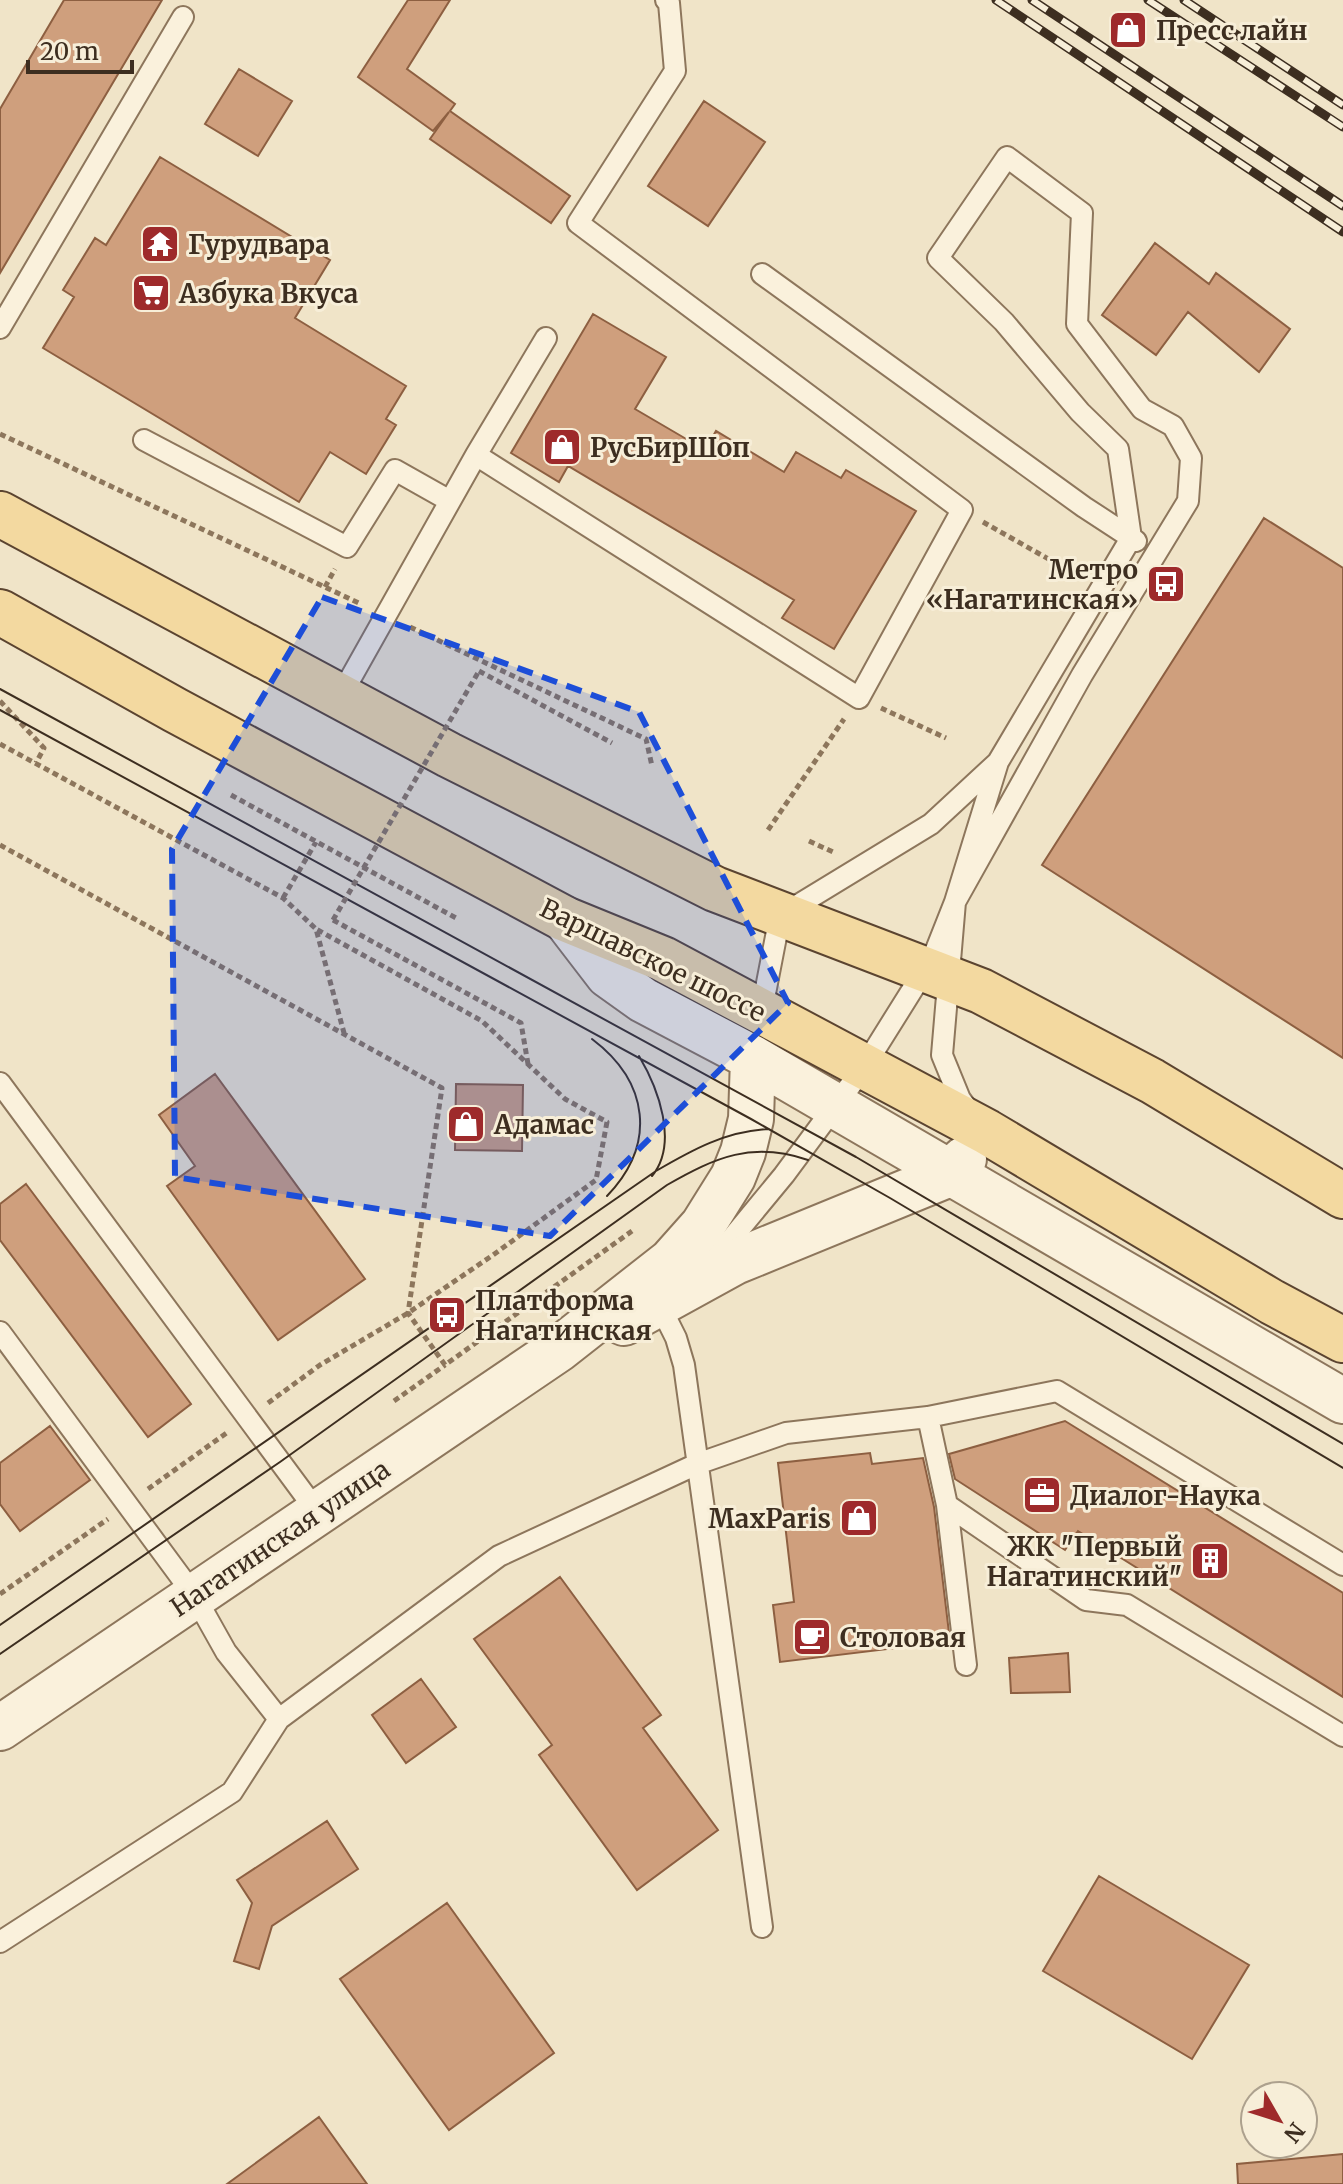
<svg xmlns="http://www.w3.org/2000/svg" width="1343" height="2184" font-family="Merriweather,serif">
  <rect width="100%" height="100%" fill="#f0e4c8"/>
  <path fill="#cf9f7d" stroke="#8d5f41" stroke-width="2" d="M64 0H162L0 273V109Z
    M408 0H450L407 69 455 104 450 111 570 196 551 223 430 139 449 112 433 131 358 77Z
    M239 69 292 101 258 156 205 124Z
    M704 101 765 142 708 226 648 186Z
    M160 157 330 260 295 318 406 386 386 419 396 425 366 474 330 452 299 502 43 348 74 297 63 290 95 238 106 245Z
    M1155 243 1209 284 1216 273 1290 329 1259 372 1188 312 1156 355 1102 315Z
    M593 314 666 357 635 409 705 450 716 431 784 472 796 452 841 478 846 470 916 511 834 649 782 618 794 600 568 466 559 482 511 453Z
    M1264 518 1343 568V1058L1042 865Z
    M215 1074 365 1279 278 1340 167 1186 195 1166 159 1115Z
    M456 1084 523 1085 522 1151 455 1150Z
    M26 1184 191 1404 148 1437 0 1240V1204Z
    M1065 1421 1343 1593V1697L1078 1531 1065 1550 955 1479 949 1454Z
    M50 1426 90 1480 20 1531 0 1504V1463Z
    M870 1453 872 1464 923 1458 934 1507 949 1633 912 1637 913 1646 780 1662 773 1605 794 1602 778 1463Z
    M560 1577 661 1715 643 1728 718 1830 637 1890 539 1755 552 1745 474 1639Z
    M1068 1653 1070 1692 1011 1693 1009 1658Z
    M421 1679 456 1727 406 1763 372 1715Z
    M327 1821 358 1869 272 1926 259 1969 234 1961 252 1903 237 1880Z
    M1099 1876 1249 1965 1192 2059 1043 1971Z
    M447 1903 554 2053 449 2130 340 1979Z
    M319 2117 367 2184H227Z
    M1343 2154V2184H1238L1237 2164Z"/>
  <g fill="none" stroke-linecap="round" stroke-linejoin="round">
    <g stroke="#8d765c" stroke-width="24">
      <path id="service" d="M762 274 1084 507 1136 541
        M0 328 183 17
        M144 440 347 547 395 470 450 501
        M476 455 546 338
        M340 697 476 455 859 698 962 510 578 223 675 71 669 3 666 0
        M761 1014 780 916 931 824 998 762
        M0 1083 318 1513
        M713 1261 784 1175 864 1067 934 955 955 902 998 762 1131 538 1118 449 1080 412 1004 322 938 258 1007 157 1082 213 1077 324 1142 409 1173 426 1191 458 1188 501 1082 675 955 902 942 1055 960 1099 969 1111
        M659 1304 676 1338 684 1365 762 1927
        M0 1332 194 1595 226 1652 279 1719
        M928 1417 947 1505 1086 1600 1127 1605 1343 1736
        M947 1505 966 1665
        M0 1942 232 1792 279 1719 499 1556 697 1464 786 1433 928 1417 1057 1391 1343 1565"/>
    </g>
    <g stroke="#8d765c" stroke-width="48">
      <path id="tertiary" d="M565 919 608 975 643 1000 753 1058 1343 1401
        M624 1323 735 1262 950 1174 964 1159
        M0 1728 559 1349 671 1261 703 1225 733 1177 743 1152 751 1119 753 1058"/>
    </g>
    <g stroke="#5b4430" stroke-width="48">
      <path id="primary" d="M0 514 449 755 715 889 981 991 1152 1081 1343 1196
        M0 612 175 710 565 919 663 959 987 1132 1272 1302 1343 1340"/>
    </g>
    <path stroke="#8d765c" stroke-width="5" stroke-dasharray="6 4" stroke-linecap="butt" d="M0 434 361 604
      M983 522 1052 561
      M325 587 335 569
      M410 627 646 739 652 766
      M479 671 612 743
      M0 701 44 748 36 763
      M881 708 946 738
      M0 744 283 898 316 929 344 1033
      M231 795 456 918
      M768 830 844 719
      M809 841 833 852
      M0 845 442 1088 408 1313 445 1365 632 1231
      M283 898 316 842
      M333 920 521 1023 528 1064
      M394 1401 445 1365
      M268 1403 320 1365 408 1313 493 1255 596 1180 607 1122 565 1099 482 1021 316 929
      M148 1489 228 1432
      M0 1594 108 1519"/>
    <use href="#service" stroke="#faf1dc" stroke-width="20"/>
    <use href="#tertiary" stroke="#faf1dc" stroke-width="44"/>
    <use href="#primary" stroke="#f3d9a0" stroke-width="44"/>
    <path stroke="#3d2e20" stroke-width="2" d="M0 689 856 1157 1343 1444
      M0 710 751 1119 890 1198 1343 1468
      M592 1039C649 1082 657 1144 607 1196
      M639 1056C658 1088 679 1143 652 1176
      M0 1625 656 1171C692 1150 726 1131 769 1129
      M0 1654 280 1462 667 1185C716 1157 752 1141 808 1160"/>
    <g stroke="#3d2e20" stroke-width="9">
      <path id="rail" d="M996 0 1343 232
        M1032 0 1343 206
        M1148 0 1343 127
        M1184 0 1343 105"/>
    </g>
    <use href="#rail" stroke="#f7eed8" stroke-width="6" stroke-dasharray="18" stroke-linecap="butt"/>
    <path stroke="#8d765c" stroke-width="5" stroke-dasharray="6 4" stroke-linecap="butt" d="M333 920 479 671"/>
  </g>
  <path fill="#1d4ed8" fill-opacity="0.2" stroke="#1d4ed8" stroke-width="6" stroke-dasharray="16 10" stroke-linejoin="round" d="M322 597 639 712 788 1003 550 1236 175 1177 172 849Z"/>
  <defs>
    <g id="shop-square" transform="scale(2)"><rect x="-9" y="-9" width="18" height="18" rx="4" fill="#9e2a2b" stroke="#f7eed8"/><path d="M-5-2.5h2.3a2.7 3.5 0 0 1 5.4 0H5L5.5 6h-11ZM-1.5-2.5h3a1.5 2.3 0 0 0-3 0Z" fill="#fff"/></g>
    <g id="temple-square" transform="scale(2)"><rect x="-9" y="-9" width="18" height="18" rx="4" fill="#9e2a2b" stroke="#f7eed8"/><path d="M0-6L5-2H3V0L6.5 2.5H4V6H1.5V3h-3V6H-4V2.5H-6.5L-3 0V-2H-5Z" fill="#fff"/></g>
    <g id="supermarket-square" transform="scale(2)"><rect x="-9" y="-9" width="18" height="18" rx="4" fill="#9e2a2b" stroke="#f7eed8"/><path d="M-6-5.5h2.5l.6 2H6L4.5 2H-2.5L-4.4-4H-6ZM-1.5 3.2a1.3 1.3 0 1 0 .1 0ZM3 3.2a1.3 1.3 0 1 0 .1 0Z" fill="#fff"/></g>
    <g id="bus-square" transform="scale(2)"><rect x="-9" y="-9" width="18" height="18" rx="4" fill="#9e2a2b" stroke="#f7eed8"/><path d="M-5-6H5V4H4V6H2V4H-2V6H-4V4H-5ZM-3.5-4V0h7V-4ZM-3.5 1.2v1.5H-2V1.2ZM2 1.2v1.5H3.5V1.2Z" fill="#fff"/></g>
    <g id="office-square" transform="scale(2)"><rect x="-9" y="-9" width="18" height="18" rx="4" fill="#9e2a2b" stroke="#f7eed8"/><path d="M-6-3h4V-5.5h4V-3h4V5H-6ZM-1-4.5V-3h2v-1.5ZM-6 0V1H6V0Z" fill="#fff"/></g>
    <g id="building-square" transform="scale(2)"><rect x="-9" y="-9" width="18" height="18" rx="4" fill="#9e2a2b" stroke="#f7eed8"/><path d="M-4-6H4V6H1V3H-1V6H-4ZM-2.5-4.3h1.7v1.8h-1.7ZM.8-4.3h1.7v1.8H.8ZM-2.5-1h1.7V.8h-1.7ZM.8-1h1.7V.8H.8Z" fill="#fff"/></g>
    <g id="cafe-square" transform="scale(2)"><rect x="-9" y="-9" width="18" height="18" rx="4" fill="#9e2a2b" stroke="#f7eed8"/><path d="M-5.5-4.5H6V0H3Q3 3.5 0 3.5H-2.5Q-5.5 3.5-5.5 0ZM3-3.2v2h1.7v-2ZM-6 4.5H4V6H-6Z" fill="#fff"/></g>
  </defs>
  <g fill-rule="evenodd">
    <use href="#shop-square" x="1128" y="30"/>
    <use href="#temple-square" x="160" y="244"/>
    <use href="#supermarket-square" x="151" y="293"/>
    <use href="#shop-square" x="562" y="447"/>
    <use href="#bus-square" x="1166" y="584"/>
    <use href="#shop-square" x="466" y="1124"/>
    <use href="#bus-square" x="447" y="1315"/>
    <use href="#office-square" x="1042" y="1495"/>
    <use href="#shop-square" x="859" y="1518"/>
    <use href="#building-square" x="1210" y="1561"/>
    <use href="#cafe-square" x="812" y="1637"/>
  </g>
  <g text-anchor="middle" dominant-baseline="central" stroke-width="6" stroke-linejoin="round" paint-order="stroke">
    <g font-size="26" font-weight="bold" fill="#3d2e20" stroke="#f7eed8" text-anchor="start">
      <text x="1156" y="30">Пресс лайн</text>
      <text x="188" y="244">Гурудвара</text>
      <text x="179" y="293">Азбука Вкуса</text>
      <text x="590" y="447">РусБирШоп</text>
      <text x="1138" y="569" text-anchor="end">Метро<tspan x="1138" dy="30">«Нагатинская»</tspan></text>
      <text x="494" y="1124">Адамас</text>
      <text x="475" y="1300">Платформа<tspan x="475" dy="30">Нагатинская</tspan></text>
      <text x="1070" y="1495">Диалог-Наука</text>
      <text x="831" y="1518" text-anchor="end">MaxParis</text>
      <text x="1182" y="1546" text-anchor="end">ЖК "Первый<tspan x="1182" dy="30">Нагатинский"</tspan></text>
      <text x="840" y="1637">Столовая</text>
    </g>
    <g font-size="26" fill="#3d2e20" stroke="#f7eed8">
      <text transform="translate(653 960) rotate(26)">Варшавское шоссе</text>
      <text transform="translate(280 1538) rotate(-34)">Нагатинская улица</text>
    </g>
  </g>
  <g transform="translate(1279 2120) rotate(129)"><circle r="38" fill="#f7eed8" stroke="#ada18e" stroke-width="2"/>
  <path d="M0-6L14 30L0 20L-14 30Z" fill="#9e2a2b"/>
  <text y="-12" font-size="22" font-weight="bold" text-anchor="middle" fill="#3d2e20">N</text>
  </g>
  <path d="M28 60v12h104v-12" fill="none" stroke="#3d2e20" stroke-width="4"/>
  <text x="40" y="60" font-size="24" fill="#3d2e20" stroke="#f7eed8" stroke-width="6" paint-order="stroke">20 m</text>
</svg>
